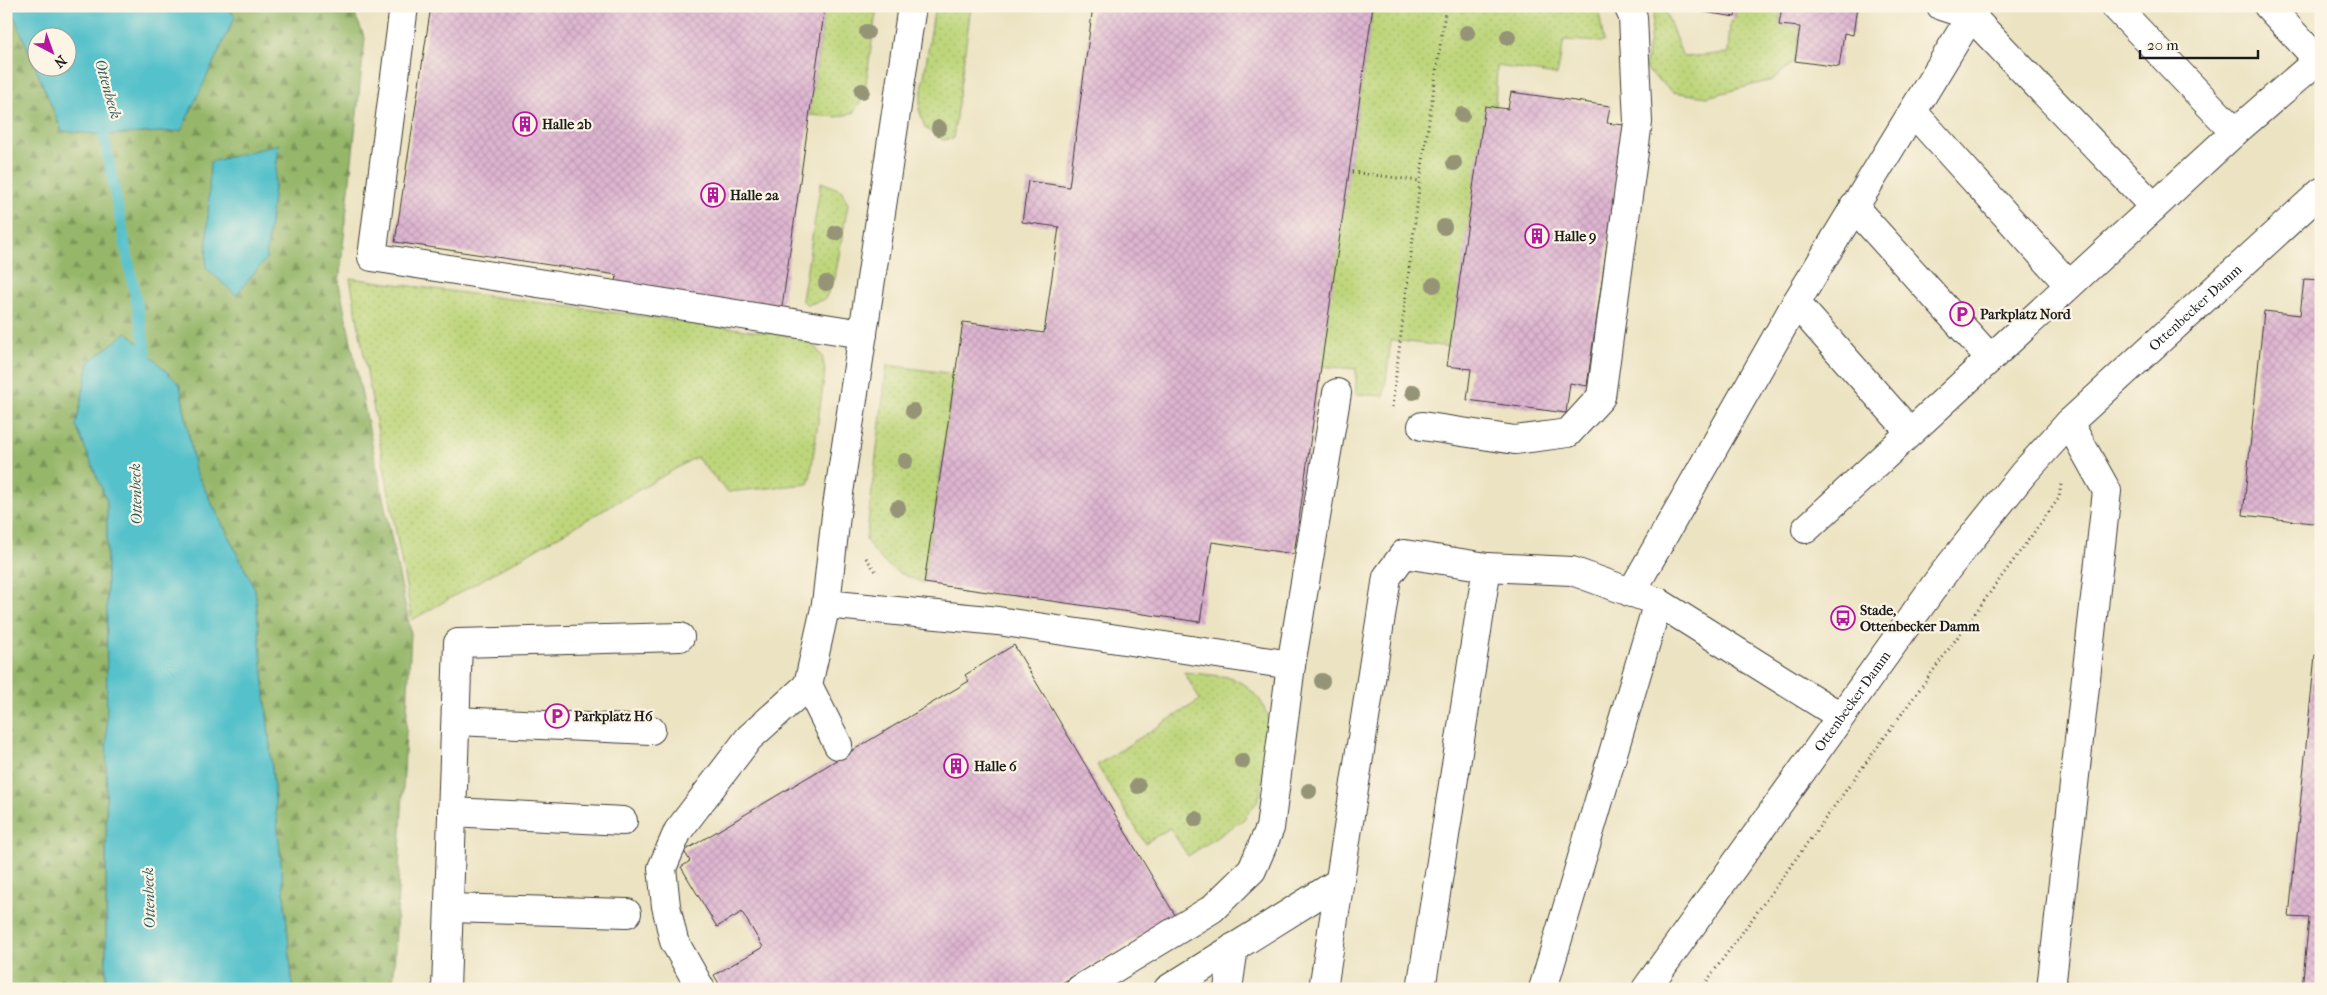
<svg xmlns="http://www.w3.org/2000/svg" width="2327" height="995" font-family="'IM FELL French Canon',serif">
  <defs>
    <pattern id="grass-dots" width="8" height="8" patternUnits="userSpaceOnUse" patternTransform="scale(1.25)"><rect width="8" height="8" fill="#bed67b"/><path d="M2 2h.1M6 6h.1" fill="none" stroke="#a3b76a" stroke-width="1.8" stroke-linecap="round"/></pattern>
    <pattern id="forest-firs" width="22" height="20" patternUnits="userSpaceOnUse" patternTransform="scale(1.25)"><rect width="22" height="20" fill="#96b76b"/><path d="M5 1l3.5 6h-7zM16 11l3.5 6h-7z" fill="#7a9457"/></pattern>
    <pattern id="building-cross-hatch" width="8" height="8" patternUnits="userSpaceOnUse" patternTransform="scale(1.25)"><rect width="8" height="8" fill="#deb5d1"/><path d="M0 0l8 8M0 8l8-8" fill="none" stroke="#be9bb3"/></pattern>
  </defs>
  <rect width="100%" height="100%" fill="#fcf5e5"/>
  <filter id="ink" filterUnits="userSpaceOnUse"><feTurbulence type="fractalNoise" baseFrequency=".02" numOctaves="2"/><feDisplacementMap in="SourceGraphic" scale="10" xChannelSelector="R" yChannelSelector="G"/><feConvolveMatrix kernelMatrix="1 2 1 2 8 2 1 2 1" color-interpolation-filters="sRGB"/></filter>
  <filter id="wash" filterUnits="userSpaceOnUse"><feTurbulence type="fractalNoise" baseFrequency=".0096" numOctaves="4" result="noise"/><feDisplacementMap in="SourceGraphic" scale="20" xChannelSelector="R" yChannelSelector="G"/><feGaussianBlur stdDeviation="1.12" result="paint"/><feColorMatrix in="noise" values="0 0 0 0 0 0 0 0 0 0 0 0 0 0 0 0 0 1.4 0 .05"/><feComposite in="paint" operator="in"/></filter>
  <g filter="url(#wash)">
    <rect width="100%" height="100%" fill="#ece3c2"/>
    <path fill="url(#grass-dots)" stroke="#6d794c" d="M825 6H877L864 97 853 113 837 117 809 115Z
      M935 6H971L953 139 943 140 925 128 919 109Z
      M1373 6H1598L1604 42 1564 40 1557 75 1497 66 1495 107 1451 347 1391 340 1384 396 1356 394V369L1320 366Z
      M1655 6 1664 7 1683 57 1728 53 1730 23 1735 17 1737 6H1782L1779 25 1800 27 1795 61 1772 80 1707 97 1673 92 1645 69Z
      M821 182 841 190 848 204 835 278 825 299 807 305 802 300Z
      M350 278 808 338 822 356 825 371 810 479 808 484 728 492 696 457 412 620Z
      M887 365 955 374 924 583C894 572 884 566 866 540Z
      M1184 672 1230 677 1247 686 1260 700 1269 718V743L1259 799 1243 820 1188 856 1170 828 1145 843 1097 765 1200 700Z"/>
    <path fill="url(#forest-firs)" stroke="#596a44" d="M6 6H10L62 131 235 17 227 6H351L365 38 339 284 411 633 393 989H293L255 589 195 470 180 385 76 425 107 501 106 989H6Z"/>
    <path fill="#54c1ca" stroke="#386e73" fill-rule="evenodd" d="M10 6H227L235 17 181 131 106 135 62 131ZM38 38H68V68H38Z
      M279 144 266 259 236 295 206 268 210 162Z
      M127 332 180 385 195 470 255 589 293 989H106L107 501 76 426 89 362Z"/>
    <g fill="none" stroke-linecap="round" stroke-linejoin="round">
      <path stroke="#54c1ca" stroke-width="11" d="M101 121 146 351V365"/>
    </g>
    <g id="blocks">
      <path fill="url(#building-cross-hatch)" d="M431 6H825L781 314 615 289 617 275 395 242Z
        M1093 6H1373L1294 554 1212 542 1200 622 924 583 963 322 1044 333 1059 227 1022 222 1028 181 1069 187Z
        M1668 6H1737L1735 17Z
        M1782 6H1857L1853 35 1844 33 1839 67 1795 61 1800 27 1779 25Z
        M1511 92 1610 106 1607 123 1624 125 1587 386 1570 383 1566 413 1467 400 1471 369 1447 366 1485 106 1508 109Z
        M2304 279 2321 280V524L2243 515 2264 311 2300 315Z
        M1014 645 1175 915 1052 989H722L714 975 763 947 742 912 717 927 681 867 690 861 684 851 969 681 965 675Z
        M2315 655H2321V989H2302L2309 918 2289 917Z"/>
    </g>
  </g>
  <g filter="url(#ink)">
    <use href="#blocks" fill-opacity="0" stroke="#3b3a35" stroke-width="1"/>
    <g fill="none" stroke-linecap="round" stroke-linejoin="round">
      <g stroke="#3b3a35" stroke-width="30">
        <g id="minor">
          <path d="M404 6 372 257 863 334"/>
          <path d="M1941 6 1971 16 2154 207"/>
          <path d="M1913 112 2069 285"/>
          <path d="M2235 132 2318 60 2268 6"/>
          <path d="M1854 207 1990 358"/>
          <path d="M1796 303 1910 432"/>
          <path d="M1422 426 1515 440 1568 433 1601 397 1638 122 1633 17 1628 6"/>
          <path d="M1806 529 2235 132 2115 6"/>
          <path d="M1631 593 1796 303 1977 6"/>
          <path d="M826 604 998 621 1291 665 1270 828 1252 870 1212 909 1080 989"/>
          <path d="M1291 665 1337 393"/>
          <path d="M456 721 651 730"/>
          <path d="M838 745 808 685 826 604 837 506 912 6"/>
          <path d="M452 812 623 821"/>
          <path d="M449 908 627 913"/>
          <path d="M446 989 458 643 680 637"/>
          <path d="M701 989 674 941 666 906 662 868 678 831 749 738 808 685"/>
          <path d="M1168 989 1339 882"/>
          <path d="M1228 989 1234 947"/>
          <path d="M1323 989 1387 577 1404 554 1487 567"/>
          <path d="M1421 989 1487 567 1572 571 1658 602 1840 716"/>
          <path d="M1543 989 1658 602"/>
          <path id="s1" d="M1646 989 1943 574 2023 474 2069 423 2321 192"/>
          <path d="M2051 989 2107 491 2069 423"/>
        </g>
      </g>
      <path stroke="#3b3a35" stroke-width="3" stroke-dasharray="1 4" stroke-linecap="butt" d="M1352 172 1420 181
        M1392 407 1420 181 1446 6
        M866 558 877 573
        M1701 989 2059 498 2061 484"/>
      <use href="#minor" stroke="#fff" stroke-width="28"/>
    </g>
    <g fill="#959476">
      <circle cx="867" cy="32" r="8"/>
      <circle cx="1467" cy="33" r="8"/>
      <circle cx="1508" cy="37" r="8"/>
      <circle cx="862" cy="91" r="8"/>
      <circle cx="1462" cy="115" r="8"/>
      <circle cx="939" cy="128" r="8"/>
      <circle cx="1454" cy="163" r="8"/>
      <circle cx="1444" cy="227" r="8"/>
      <circle cx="836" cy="233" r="8"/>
      <circle cx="826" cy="283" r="8"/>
      <circle cx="1434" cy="285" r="8"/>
      <circle cx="1413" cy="392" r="8"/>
      <circle cx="913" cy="411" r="8"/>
      <circle cx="905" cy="461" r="8"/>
      <circle cx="898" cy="508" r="8"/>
      <circle cx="1322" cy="681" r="8"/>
      <circle cx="1242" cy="761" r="8"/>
      <circle cx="1138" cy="786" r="8"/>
      <circle cx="1309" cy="791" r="8"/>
      <circle cx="1196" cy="819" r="8"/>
    </g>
  </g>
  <defs>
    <g id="building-ring" transform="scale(1.25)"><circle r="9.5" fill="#fcf5e5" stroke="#b5179e" stroke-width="1.5"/><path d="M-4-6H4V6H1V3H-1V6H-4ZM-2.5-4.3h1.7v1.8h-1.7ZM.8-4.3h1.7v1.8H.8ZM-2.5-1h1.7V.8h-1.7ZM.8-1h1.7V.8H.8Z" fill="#b5179e"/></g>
    <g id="parking-ring" transform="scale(1.25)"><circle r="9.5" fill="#fcf5e5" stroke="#b5179e" stroke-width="1.5"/><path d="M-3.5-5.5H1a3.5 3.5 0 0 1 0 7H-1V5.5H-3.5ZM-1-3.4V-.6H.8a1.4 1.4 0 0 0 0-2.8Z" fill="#b5179e"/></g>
    <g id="bus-ring" transform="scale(1.25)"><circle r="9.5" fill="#fcf5e5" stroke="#b5179e" stroke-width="1.5"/><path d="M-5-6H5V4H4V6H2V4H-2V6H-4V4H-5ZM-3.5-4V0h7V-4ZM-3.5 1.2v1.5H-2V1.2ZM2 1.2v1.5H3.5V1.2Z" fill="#b5179e"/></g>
  </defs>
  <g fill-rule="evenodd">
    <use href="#building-ring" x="525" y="124"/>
    <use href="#building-ring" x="713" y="195"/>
    <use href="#building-ring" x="1537" y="236"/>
    <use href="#parking-ring" x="1962" y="314"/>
    <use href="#bus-ring" x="1843" y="618"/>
    <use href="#parking-ring" x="557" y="716"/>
    <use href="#building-ring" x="956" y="766"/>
  </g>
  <g text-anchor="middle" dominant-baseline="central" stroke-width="4.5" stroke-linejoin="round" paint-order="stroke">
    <g font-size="14" font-weight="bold" fill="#1c1c1c" stroke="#fcf5e5" text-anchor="start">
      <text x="542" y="124">Halle 2b</text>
      <text x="730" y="195">Halle 2a</text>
      <text x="1554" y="236">Halle 9</text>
      <text x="1980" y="314">Parkplatz Nord</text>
      <text x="1860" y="610">Stade,<tspan x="1860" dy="16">Ottenbecker Damm</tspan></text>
      <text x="574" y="716">Parkplatz H6</text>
      <text x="974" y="766">Halle 6</text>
    </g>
    <g font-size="14" fill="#1c1c1c" stroke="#fcf5e5">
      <text stroke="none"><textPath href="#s1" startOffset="878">Ottenbecker Damm</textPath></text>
      <text stroke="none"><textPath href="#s1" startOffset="354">Ottenbecker Damm</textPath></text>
    </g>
    <g font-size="15" font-style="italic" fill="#325e62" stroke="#fcf5e5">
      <text transform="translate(108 89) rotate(74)">Ottenbeck</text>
      <text transform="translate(136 494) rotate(-92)">Ottenbeck</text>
      <text transform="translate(149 898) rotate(-92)">Ottenbeck</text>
    </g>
  </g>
  <rect width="2327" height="995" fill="none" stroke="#fcf5e5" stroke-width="25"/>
  <g transform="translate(52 52) rotate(139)"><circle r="24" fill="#fcf5e5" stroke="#a29e95"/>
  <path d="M0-4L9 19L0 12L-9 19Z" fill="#b5179e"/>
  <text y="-8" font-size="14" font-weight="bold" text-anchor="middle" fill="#1c1c1c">N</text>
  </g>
  <path d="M2140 50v8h118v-8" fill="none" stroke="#1c1c1c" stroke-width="2.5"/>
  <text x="2147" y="50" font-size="15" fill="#1c1c1c" stroke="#fcf5e5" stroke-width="4" paint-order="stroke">20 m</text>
</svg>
